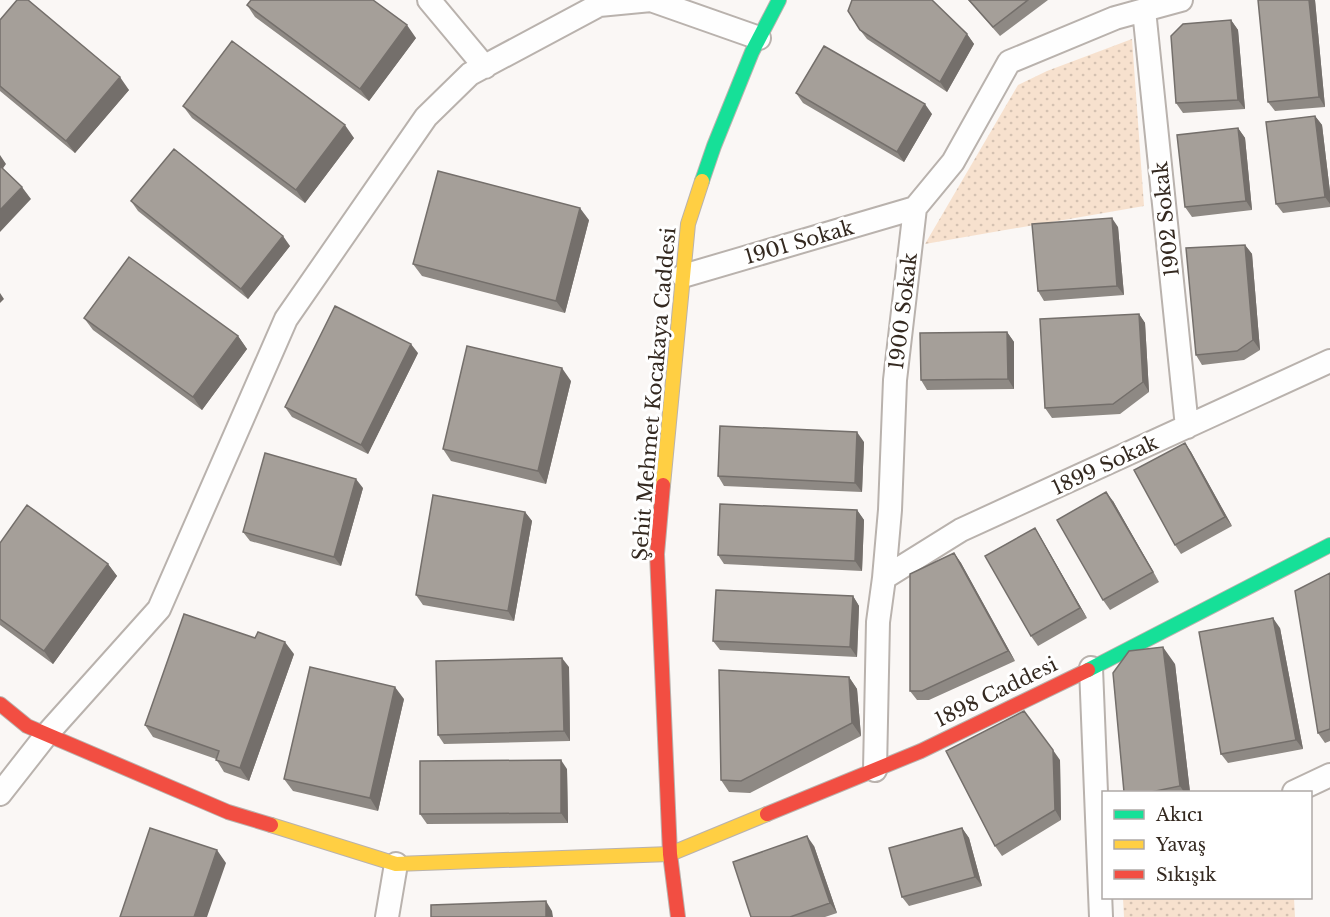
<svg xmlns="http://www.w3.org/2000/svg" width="1330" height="917" font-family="'Libre Baskerville',serif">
  <defs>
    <pattern id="grass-dots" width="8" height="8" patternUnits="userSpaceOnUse" patternTransform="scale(1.5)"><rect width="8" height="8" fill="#f7e1ce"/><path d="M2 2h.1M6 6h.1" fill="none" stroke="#d4c1b1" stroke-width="1.8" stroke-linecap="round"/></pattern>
  </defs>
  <rect width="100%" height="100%" fill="#faf7f5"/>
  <path fill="url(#grass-dots)" d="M1132 39 1144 206 925 244 1018 85 1047 71Z
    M1123 898H1294L1295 917H1124Z"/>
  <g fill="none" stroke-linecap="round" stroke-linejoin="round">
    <g stroke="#b9b2ad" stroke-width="26">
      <path id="street" d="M429 0 485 67
        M1144 10 1187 427
        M683 276 915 208
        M884 578 961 530 1330 361
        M1091 668 1101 917
        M875 770 878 622 884 578 890 510 895 380 915 208 953 162 1009 62 1115 18 1181 0
        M1294 792 1330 775
        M0 794 47 734 159 609 286 319 426 117 470 74 599 5 651 0 759 38
        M387 917 396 864"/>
    </g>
    <g stroke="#b9b2ad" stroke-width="16">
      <path id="fast" d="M702 181 714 146 752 52 779 0
        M1088 670 1330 545"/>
    </g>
    <g stroke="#b9b2ad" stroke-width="16">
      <path id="slow" d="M663 485 688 224 702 181
        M271 825 396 864 670 854 767 814"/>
    </g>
    <g stroke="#b9b2ad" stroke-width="16">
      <path id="jam" d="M663 485 657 554 670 854 678 917
        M0 704 27 726 228 812 271 825
        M767 814 921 751 1088 670"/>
    </g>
    <use href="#street" stroke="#fefefe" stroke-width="22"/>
    <use href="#fast" stroke="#16e098" stroke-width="14"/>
    <use href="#slow" stroke="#ffcf43" stroke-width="14"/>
    <use href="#jam" stroke="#f24e42" stroke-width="14"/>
  </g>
  <path fill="#8e8984" d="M968 0H1048L1000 36Z
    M1258 0H1315L1325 107 1275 111 1268 102Z
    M247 5 416 38 369 101 255 17Z
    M0 20 129 90 75 153 0 91Z
    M1231 20 1238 30 1245 109 1183 113 1176 103Z
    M860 30 967 34 974 44 947 92 867 39Z
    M796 93 932 114 904 162 803 103Z
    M183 106 354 138 305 203 192 118Z
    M1315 116 1322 125 1330 192V207L1283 213 1276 204Z
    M1238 128 1245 138 1252 210 1192 217 1185 207Z
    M131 201 290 246 248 299 138 211Z
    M589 220 565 313 422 276 413 264Z
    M1118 227 1124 295 1044 301 1038 291Z
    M1245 245 1252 254 1260 350 1244 360 1202 365 1196 355Z
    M1139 314 1145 323 1149 392 1120 414 1052 418 1045 408Z
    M84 318 238 336 247 349 202 410 93 330Z
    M1007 332 1014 342V389L927 390 921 380Z
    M418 353 368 454 292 417 285 407Z
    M571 381 546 484 451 461 443 449Z
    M864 442 862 492 724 486 718 476Z
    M1185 443 1191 452 1232 526 1181 554 1175 545Z
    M363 488 341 566 250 541 243 532Z
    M1113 501 1159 582 1110 610 1103 600Z
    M857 510 864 520 862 571 724 564 718 555Z
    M525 512 532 521 514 621 423 605 416 595Z
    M1035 528 1041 538 1087 618 1038 646 1031 636Z
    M0 543 108 564 117 576 53 664 0 625Z
    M954 553 961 563 1015 661 929 700H917L910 691Z
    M1330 573V741L1325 743 1318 733Z
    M853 596 859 606 857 657 720 650 713 641Z
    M1280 628 1303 749 1228 763 1221 754Z
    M294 654 249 781 224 772 216 759 153 737 145 725Z
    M1175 664 1190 792H1124Z
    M569 667 570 741 444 744 438 735Z
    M849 677 857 689 861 736 750 793 729 792 721 780Z
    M404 699 378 811 293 791 284 779Z
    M1060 760 1061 820 1002 856 995 846Z
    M567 769 568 823 427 824 420 814Z
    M962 828 969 838 982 886 909 906 902 897Z
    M814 846 837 913 825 917H751Z"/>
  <path fill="#746f6b" d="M1309 0H1315L1325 107 1319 97Z
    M1231 20 1238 30 1245 109 1238 100Z
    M407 25 416 38 369 101 360 89Z
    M967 34 974 44 947 92 940 82Z
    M120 77 129 90 75 153 66 141Z
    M925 104 932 114 904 162 897 152Z
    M1315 116 1322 125 1330 192V204L1325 197Z
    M345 125 354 138 305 203 296 190Z
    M1238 128 1245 138 1252 210 1246 201Z
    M0 155 6 164 1 171 0 170Z
    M22 187 31 199 0 232V210Z
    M580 208 589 220 565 313 556 301Z
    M1112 218 1118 227 1124 295 1117 286Z
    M283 236 290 246 248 299 241 289Z
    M1245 245 1252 254 1260 350 1253 340Z
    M0 293 4 299 0 303Z
    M1139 314 1145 323 1149 392 1143 382Z
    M1007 332 1014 342V389L1008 379Z
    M238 336 247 349 202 410 193 397Z
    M411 344 418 353 368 454 361 445Z
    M562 368 571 381 546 484 538 471Z
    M857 432 864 442 862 492 855 483Z
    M1185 443 1191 452 1232 526 1225 517Z
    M356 479 363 488 341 566 334 557Z
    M1106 492 1113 501 1159 582 1153 572Z
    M857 510 864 520 862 571 855 561Z
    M525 512 532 521 514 621 508 611Z
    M1035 528 1041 538 1087 618 1080 608Z
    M954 553 961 563 1015 661 1008 651Z
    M108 564 117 576 53 664 44 651Z
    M853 596 859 606 857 657 850 647Z
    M1273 618 1280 628 1303 749 1296 740Z
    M285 642 294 654 249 781 240 768Z
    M1163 647 1175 664 1190 792H1184L1180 786Z
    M562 658 569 667 570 741 564 731Z
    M849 677 857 689 861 736 852 723Z
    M395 687 404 699 378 811 370 798Z
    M1053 750 1060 760 1061 820 1055 810Z
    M561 760 567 769 568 823 561 813Z
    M962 828 969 838 982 886 975 877Z
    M807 836 814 846 837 913 830 903Z
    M217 850 226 863 207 917H194Z
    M546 901 552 911 553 917H546Z"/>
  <path fill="#a59f99" stroke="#746f6b" stroke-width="1.5" d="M17 0H28L120 77 66 141 0 86V20Z
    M251 0H373L407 25 360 89 247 5Z
    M852 0H932L967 34 940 82 860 30 848 11Z
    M969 0H1028L993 27Z
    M1258 0H1309L1319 97 1268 102Z
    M1231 20 1238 100 1176 103 1171 36 1183 24Z
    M232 41 345 125 296 190 183 106Z
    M824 46 925 104 897 152 796 93Z
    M1315 116 1325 197 1276 204 1266 122Z
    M1238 128 1246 201 1185 207 1177 135Z
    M174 149 283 236 241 289 131 201Z
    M0 166 22 187 0 210Z
    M438 171 580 208 556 301 413 264Z
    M1112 218 1117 286 1038 291 1032 224Z
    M1245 245 1253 340 1237 351 1196 355 1186 248Z
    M129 257 238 336 193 397 84 318Z
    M335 306 411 344 361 445 285 407Z
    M1139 314 1143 382 1113 404 1045 408 1040 319Z
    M1007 332 1008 379 921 380 920 333Z
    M467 346 562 368 538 471 443 449Z
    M720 426 857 432 855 483 718 476Z
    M1185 443 1225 517 1175 545 1134 470Z
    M265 453 356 479 334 557 243 532Z
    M1106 492 1153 572 1103 600 1057 520Z
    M433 495 525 512 508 611 416 595Z
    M720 504 857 510 855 561 718 555Z
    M27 505 108 564 44 651 0 619V543Z
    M1035 528 1080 608 1031 636 985 556Z
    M954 553 1008 651 922 691H910V574Z
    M1330 573V729L1318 733 1295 591Z
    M716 590 853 596 850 647 713 641Z
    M184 614 255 638 258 632 285 642 240 768 216 760 219 751 145 725Z
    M1273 618 1296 740 1221 754 1199 632Z
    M1163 647 1180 786 1151 792H1124L1113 673 1129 651Z
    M562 658 564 731 438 735 436 661Z
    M310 667 395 687 370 798 284 779Z
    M719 670 849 677 852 723 741 781 721 780Z
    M1024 711 1053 750 1055 810 995 846 946 751Z
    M561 760V813L420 814V761Z
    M150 828 217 850 194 917H120Z
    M962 828 975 877 902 897 889 848Z
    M807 836 830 903 790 917H751L733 862Z
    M546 901V917H431V905Z"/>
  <g text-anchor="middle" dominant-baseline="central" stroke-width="6" stroke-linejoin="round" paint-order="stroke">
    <g font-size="20" fill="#342920" stroke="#fff">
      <text transform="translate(1166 219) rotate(-96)">1902 Sokak</text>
      <text transform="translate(799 242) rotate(-16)">1901 Sokak</text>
      <text transform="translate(903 311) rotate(-83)">1900 Sokak</text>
      <text transform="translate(654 394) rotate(-85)">Şehit Mehmet Kocakaya Caddesi</text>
      <text transform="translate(1105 465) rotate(-25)">1899 Sokak</text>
      <text transform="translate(996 692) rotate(-26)">1898 Caddesi</text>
    </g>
  </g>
  <rect x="1102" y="791" width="210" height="108" fill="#ffffff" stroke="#aea9a6" stroke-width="1.5"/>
  <rect x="1114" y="810" width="30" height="9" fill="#16e098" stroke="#aea9a6" stroke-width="1.5"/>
  <text x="1156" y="821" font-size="18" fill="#342920">Akıcı</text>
  <rect x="1114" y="840" width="30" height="9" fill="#ffcf43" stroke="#aea9a6" stroke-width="1.5"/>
  <text x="1156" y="851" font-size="18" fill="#342920">Yavaş</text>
  <rect x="1114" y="870" width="30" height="9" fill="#f24e42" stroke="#aea9a6" stroke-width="1.5"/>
  <text x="1156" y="881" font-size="18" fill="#342920">Sıkışık</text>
</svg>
